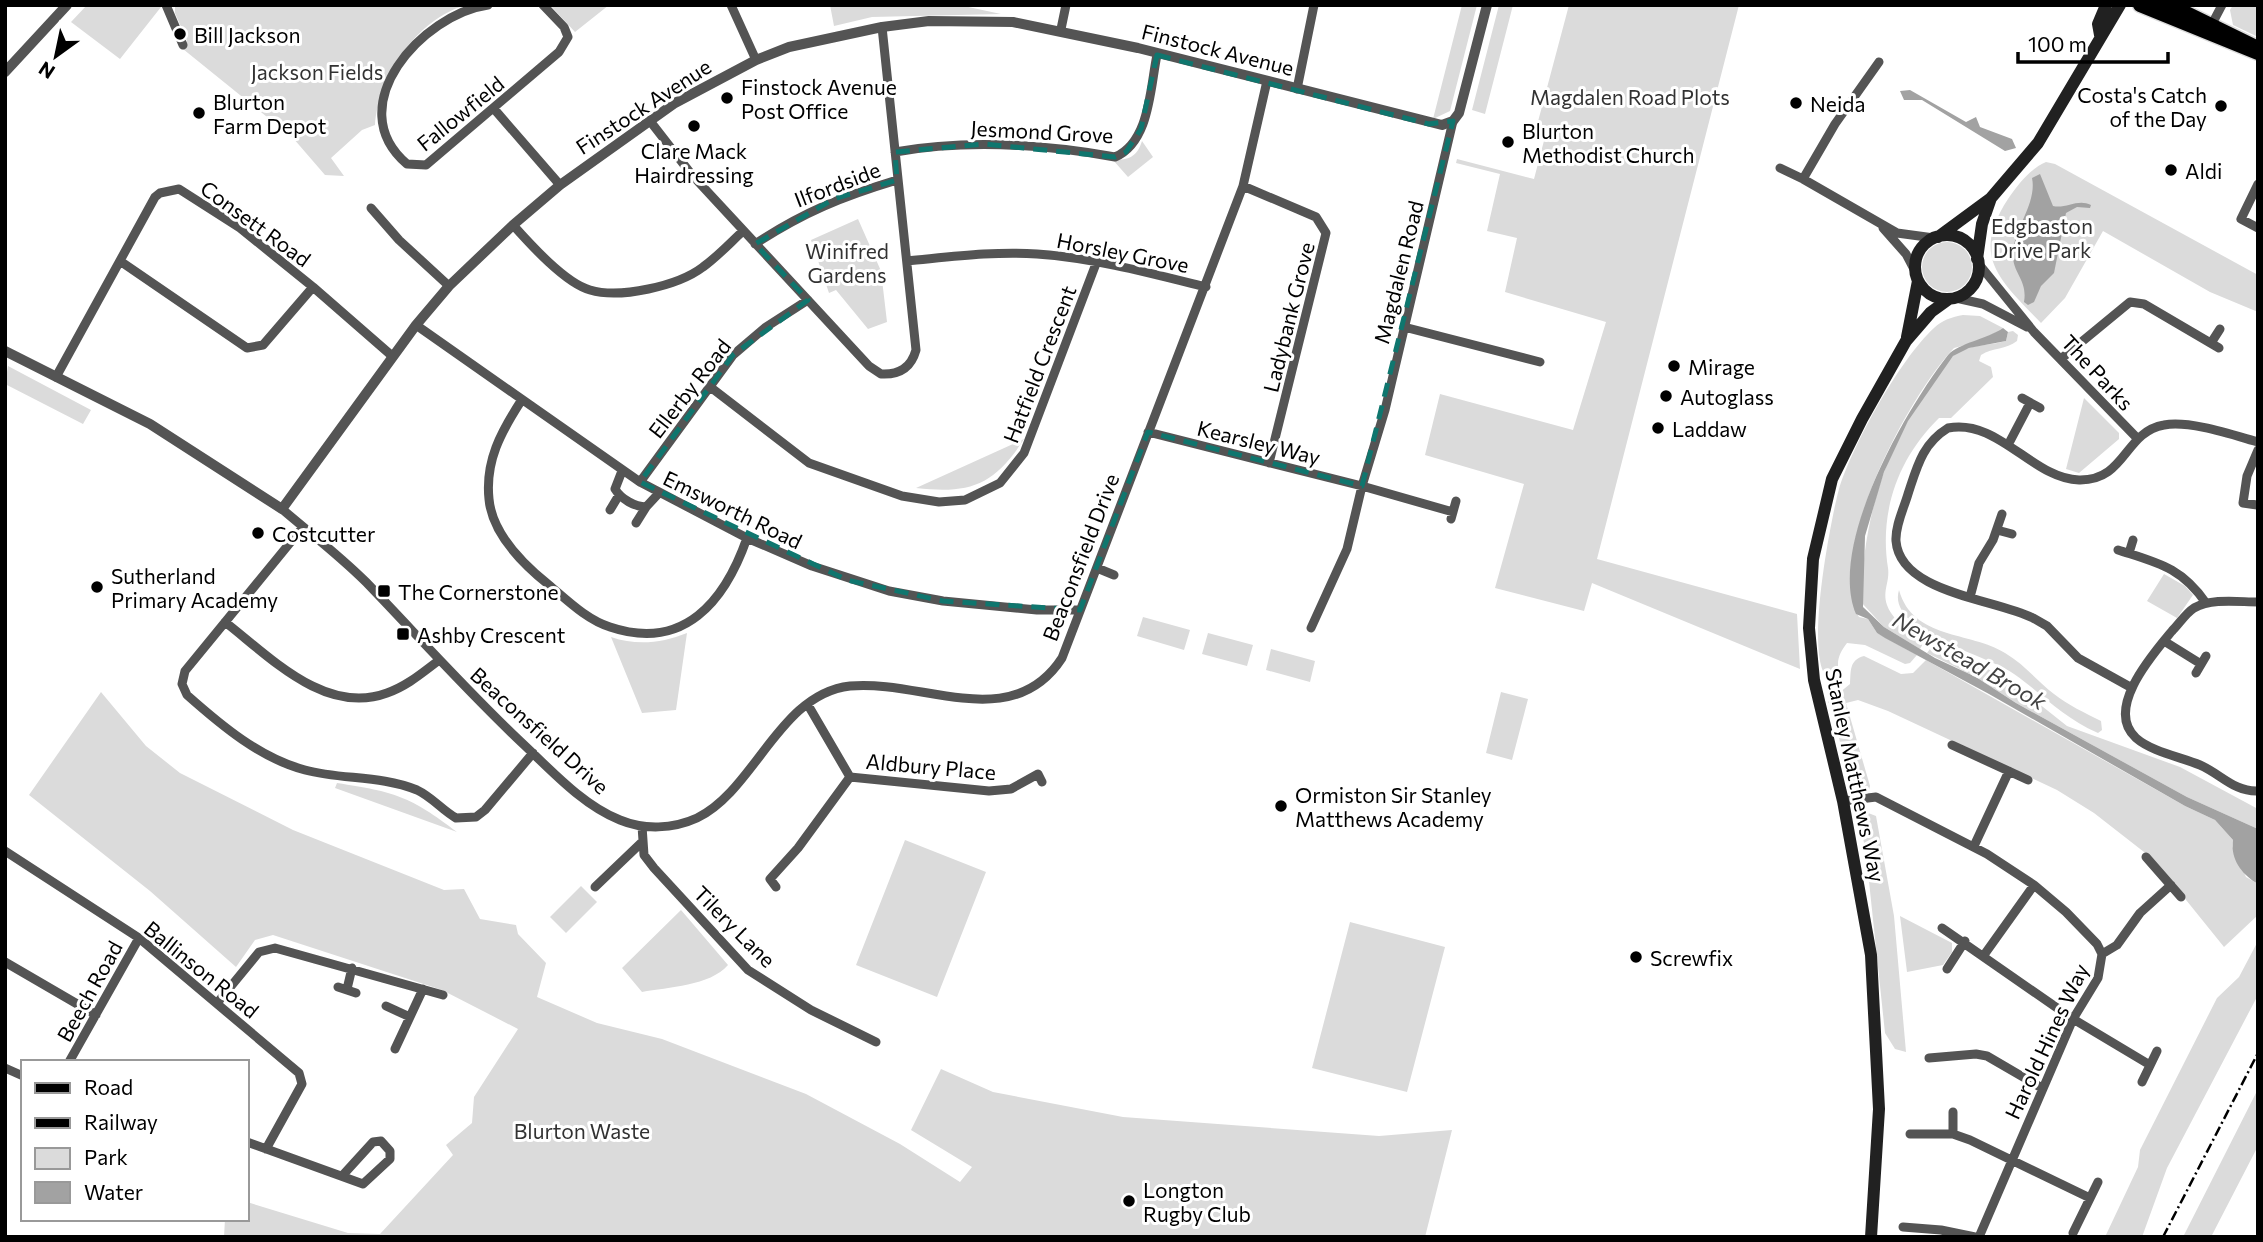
<svg xmlns="http://www.w3.org/2000/svg" width="2263" height="1242" font-family="Commissioner,sans-serif">
  <rect width="100%" height="100%" fill="#fff"/>
  <path fill="#dbdbdb" d="M87 5H160L161 7 120 59 71 22Z
    M175 5H466C417 19 379 75 375 125L362 130 331 158 344 176 325 175 293 138 183 49 187 41 175 13Z
    M550 5H609L575 32Z
    M830 5H959L1001 14 872 17 834 26Z
    M1462 5H1477L1450 111 1433 119Z
    M1499 5H1513L1485 114 1472 110Z
    M1569 5H1739L1597 559 1797 614 1800 669 1592 583 1584 611 1495 588 1524 484 1425 455 1440 394 1573 430 1606 322 1505 292 1517 238 1487 231 1500 174 1456 163 1457 159 1534 179 1546 133 1536 129Z
    M2233 5H2258V37L2233 25 2230 10Z
    M1142 141 1153 157 1128 177 1113 160C1129 160 1137 157 1142 141Z
    M2046 162 2055 164 2258 275V312L2210 292 2103 231 2065 298 2041 323C2000 280 1970 257 2008 199 2018 184 2030 169 2046 162Z
    M858 219 881 271 887 322 868 329 836 290 829 293 811 240Z
    M1922 267a25 25 0 1 1 50 0a25 25 0 1 1-50 0Z
    M1963 315 1980 316 2003 328 1981 341 1954 348C1909 395 1823 555 1859 617L1868 619 1877 633 1917 655 1910 663 1905 664 1865 645 1847 643C1840 652 1835 662 1840 673L1835 681C1798 681 1832 514 1839 489 1853 444 1900 359 1934 328 1942 320 1952 317 1963 315Z
    M2013 331 2018 335 2017 341C2006 350 1993 347 1981 355L1979 361 1991 367 1993 377 1951 418H1939C1898 458 1879 512 1888 568 1890 582 1882 591 1887 605 1894 624 1912 629 1924 642L1920 649 1884 627 1861 602C1863 523 1883 449 1931 385 1938 376 1945 361 1954 355 1969 344 1989 346 2006 341L2008 332Z
    M8 366 91 410 83 424 5 384Z
    M2084 398 2119 433V439L2079 473 2066 469Z
    M1024 439C994 486 969 494 916 488Z
    M2164 574 2185 586 2193 595 2177 618 2147 601Z
    M1899 590C1913 640 1970 631 2005 653 2024 664 2037 681 2054 694 2068 705 2085 713 2101 721L2102 730 2098 733C2062 717 2045 696 2014 674 1989 655 1886 632 1899 590Z
    M1143 617 1190 630 1184 650 1137 636Z
    M687 633 676 710 642 713 611 637C637 646 662 643 687 633Z
    M1208 633 1253 645 1247 666 1202 654Z
    M1935 642 2009 680 2067 726 2180 767 2258 809V829L2187 797 2016 703 1976 677 1927 653Z
    M1271 649 1315 661 1310 682 1266 670Z
    M1864 656 1901 674 1913 673 1926 660 2185 806 2215 820 2233 840 2232 846 2246 877 2258 884V915L2224 947 2153 859 2094 813 2057 790 1888 711 1858 700 1846 703 1870 786 1869 790 1851 789 1832 708 1828 702 1850 684C1851 671 1849 660 1864 656Z
    M101 692 146 746 180 773 293 830 444 890 464 889 480 919 516 925 518 934 546 963 537 997 597 1023 662 1039 806 1094 900 1144 960 1182 972 1167 911 1130 941 1069 993 1092 1123 1117 1379 1136 1452 1130 1425 1237H224L225 1219H247V1202L348 1233 380 1234 453 1155 446 1145 472 1123 474 1097 518 1029 442 990 273 935 255 940 236 967 150 891 29 795Z
    M1501 692 1528 699 1512 760 1486 753Z
    M337 783C395 792 410 796 457 832L335 788Z
    M1863 811 1876 816 1894 916 1906 1052 1895 1049 1885 1033 1866 853 1859 818Z
    M905 840 986 872 937 997 856 965Z
    M581 886 597 902 566 933 550 917Z
    M681 910 728 965C710 986 668 987 642 992L622 968Z
    M1900 916 1952 943V952L1943 965 1907 972Z
    M1350 922 1445 947 1407 1092 1312 1068Z
    M2258 941V995L2167 1168 2142 1237H2105L2138 1167 2140 1150 2217 998 2239 977Z
    M2258 1089V1146L2211 1237H2183Z"/>
  <path fill="#a2a2a2" d="M1910 90 1966 122 1976 117 1980 127 2012 139 2016 148 2005 151 1922 100H1904L1900 91Z
    M2040 174 2053 206C2066 209 2078 198 2091 205L2090 208 2077 207 2066 213 2054 273 2041 286 2034 302 2028 305 2024 302C2028 279 2011 273 2013 251 2016 226 2037 202 2032 178Z
    M2003 328 2008 332 2006 341 1969 348 1953 356 1908 421 1884 472 1865 536 1863 607 1884 627 1935 658 1976 677 2016 703 2187 797 2258 829V884C2242 875 2230 859 2233 840L2215 820 2185 806 1989 694 1885 638 1877 633 1868 619 1856 614C1827 545 1906 409 1948 355 1959 343 1987 339 2003 328Z"/>
  <g fill="none" stroke-linecap="round" stroke-linejoin="round">
    <g stroke="#dbdbdb" stroke-width="17">
      <path id="primary" d="M2140 5 2258 53
        M2170 5 2258 48"/>
    </g>
    <path stroke="#545454" stroke-width="9" d="M166 5 183 45
      M488 5C423 14 339 106 407 164L426 165 559 52 568 37 564 27 543 5
      M731 5 756 60
      M2212 24 2222 5
      M1061 29 1066 5
      M1297 89 1314 5
      M495 110 560 185
      M650 121 692 175 869 366 881 374C899 375 911 368 916 350L882 27
      M895 152C968 139 1042 144 1115 157 1150 142 1150 88 1157 55
      M1780 168 1803 179 1835 124 1879 62
      M1803 179 1897 233 1934 238
      M2258 184 2241 219 2258 228
      M1243 186 1316 217 1326 233 1269 463
      M371 208 399 240 449 286
      M513 225C530 244 565 283 590 290 620 299 678 286 703 267 717 257 730 243 743 231
      M1883 228 1906 254 1916 273
      M755 244C804 212 841 197 897 180
      M120 261 247 348 263 345 313 287
      M907 261C950 257 994 251 1037 254 1094 258 1150 273 1206 287
      M1978 263 2034 332 2136 437
      M1956 298 1983 304 2027 327
      M416 325 640 482 747 538 812 566 889 591 943 601 1037 610H1080
      M1404 327 1540 362
      M2211 343 2220 329
      M2062 358 2130 302 2144 304 2219 348
      M56 377 155 197 160 193 179 189 240 228 313 287 391 355
      M709 386 809 463 902 496 939 502 965 500 1000 483 1024 453 1097 261
      M2022 398 2040 408
      M521 401C501 432 485 461 489 499 492 534 524 565 549 585 567 600 587 620 610 627 684 652 725 601 747 538
      M1148 432 1362 486 1453 512
      M2008 445 2030 403
      M622 471 615 489C621 499 635 507 646 507L659 493
      M640 482 733 355 766 327 808 300
      M2257 505 2243 503 2247 476 2258 450
      M282 509C310 533 340 556 366 582 418 636 466 690 521 742 550 769 582 805 620 820 644 830 673 829 697 818 755 790 779 694 850 686 922 679 1012 735 1062 658L1243 186 1267 81
      M610 510 619 495
      M1451 519 1456 501
      M636 523 646 507
      M303 527 185 671 182 684 187 695C222 726 260 758 305 770 342 780 380 775 417 790 432 797 442 810 456 818L476 817 485 810 533 753
      M1997 530 2012 534
      M2118 550C2158 563 2181 567 2206 603
      M2129 553 2133 540
      M1097 568 1114 575
      M1970 597 1979 563 1993 540 2002 514
      M2258 602C2238 602 2212 598 2194 608 2186 613 2179 624 2172 631 2153 654 2104 709 2136 738 2152 752 2181 757 2200 765 2221 774 2234 792 2258 791
      M225 622C269 656 325 716 387 693 407 686 422 673 438 661
      M1311 628 1347 549 1362 486 1385 410 1453 121
      M2164 641 2201 664
      M2196 673 2206 656
      M2132 688 2078 658 2047 626 2033 618C1995 599 1900 593 1896 541 1895 526 1904 508 1908 494 1917 467 1922 444 1948 428 1998 418 2033 479 2079 480 2126 481 2124 432 2164 425 2189 420 2233 435 2258 442
      M808 705 850 777
      M1952 745 2028 780
      M850 777 989 791 1011 789 1038 774 1042 782
      M1843 801 1876 797 1987 854 2034 885 2066 912 2097 944 2102 954 2098 978 2073 1019 1979 1237
      M642 826 644 855 654 868 748 970 811 1010 876 1042
      M1974 846 2009 771
      M5 851 139 938 299 1073 302 1084 266 1149
      M2146 857 2181 897
      M595 887 641 843
      M776 887 770 879 798 848 850 777
      M1942 928 2073 1019 2150 1065
      M2102 954 2117 945 2140 913 2171 885
      M1984 955 2034 885
      M5 962 96 1015
      M1947 969 1965 941
      M338 987 356 993
      M347 989 352 968
      M218 1002 259 952 275 948 443 995
      M386 1006 410 1017
      M395 1049 423 989
      M1929 1058 1976 1054 1987 1056 2042 1088
      M69 1062 139 938
      M5 1068 23 1076
      M2142 1082 2157 1051
      M1953 1112V1134
      M1910 1134H1953L1970 1140 2090 1198
      M247 1142 363 1184 390 1159V1151L381 1141 373 1142 342 1176
      M1903 1227 1941 1230 1975 1237
      M2073 1233 2098 1182"/>
    <path stroke="#545454" stroke-width="10" d="M5 72 67 5
      M5 351 150 424 282 509 416 325 449 286 513 225 560 185 675 103 756 60 789 47 882 27 929 21 1013 22 1138 48 1442 125 1453 121 1459 113 1487 5"/>
    <path stroke="#212121" stroke-width="12" d="M2100 35 2098 24 2106 5
      M1915 267a32 32 0 1 1 64 0a32 32 0 1 1-64 0Z
      M1938 237 1991 198 2038 143 2120 5
      M1977 259 1982 224 1991 198
      M1907 337 1918 281
      M1871 1237 1879 1109 1871 955 1843 801 1814 680 1809 628 1813 559 1832 479 1862 419 1906 341 1931 312 1949 299"/>
    <use href="#primary" stroke="#000" stroke-width="14"/>
    <path stroke="#000" stroke-width="2.5" stroke-dasharray="10 3.5 2 3.5" stroke-linecap="butt" d="M2163 1237 2258 1053"/>
  </g>
  <path fill="none" stroke="#0f766e" stroke-width="5" stroke-dasharray="14 9" stroke-linejoin="round" d="M1157 55 1429 124 1453 121 1362 486 1148 432 1080 610 943 601 847 580 640 482 733 355 808 300 755 244 834 199 897 180 895 152 984 144 1115 157 1126 152 1141 129Z"/>
  <g fill="#000" stroke="#fff" stroke-width="2.5">
    <circle cx="180" cy="34" r="7"/>
    <circle cx="727" cy="98" r="7"/>
    <circle cx="1796" cy="103" r="7"/>
    <circle cx="2221" cy="106" r="7"/>
    <circle cx="199" cy="113" r="7"/>
    <circle cx="694" cy="126" r="7"/>
    <circle cx="1508" cy="142" r="7"/>
    <circle cx="2171" cy="170" r="7"/>
    <circle cx="1674" cy="366" r="7"/>
    <circle cx="1666" cy="396" r="7"/>
    <circle cx="1658" cy="428" r="7"/>
    <circle cx="258" cy="533" r="7"/>
    <circle cx="97" cy="587" r="7"/>
    <rect x="377" y="584" width="14" height="14" rx="3.5"/>
    <rect x="396" y="627" width="14" height="14" rx="3.5"/>
    <circle cx="1281" cy="806" r="7"/>
    <circle cx="1636" cy="957" r="7"/>
    <circle cx="1129" cy="1201" r="7"/>
  </g>
  <g text-anchor="middle" dominant-baseline="central" stroke-width="6" stroke-linejoin="round" paint-order="stroke">
    <g font-size="21" fill="#000" stroke="#fff" text-anchor="start">
      <text x="194" y="34">Bill Jackson</text>
      <text x="741" y="86">Finstock Avenue<tspan x="741" dy="24">Post Office</tspan></text>
      <text x="2207" y="94" text-anchor="end">Costa's Catch<tspan x="2207" dy="24">of the Day</tspan></text>
      <text x="213" y="101">Blurton<tspan x="213" dy="24">Farm Depot</tspan></text>
      <text x="1810" y="103">Neida</text>
      <text x="1522" y="130">Blurton<tspan x="1522" dy="24">Methodist Church</tspan></text>
      <text x="694" y="150" text-anchor="middle">Clare Mack<tspan x="694" dy="24">Hairdressing</tspan></text>
      <text x="2185" y="170">Aldi</text>
      <text x="1688" y="366">Mirage</text>
      <text x="1680" y="396">Autoglass</text>
      <text x="1672" y="428">Laddaw</text>
      <text x="272" y="533">Costcutter</text>
      <text x="111" y="575">Sutherland<tspan x="111" dy="24">Primary Academy</tspan></text>
      <text x="398" y="591">The Cornerstone</text>
      <text x="417" y="634">Ashby Crescent</text>
      <text x="1295" y="794">Ormiston Sir Stanley<tspan x="1295" dy="24">Matthews Academy</tspan></text>
      <text x="1650" y="957">Screwfix</text>
      <text x="1143" y="1189">Longton<tspan x="1143" dy="24">Rugby Club</tspan></text>
    </g>
    <g font-size="21" fill="#000" stroke="#fff">
      <text transform="translate(1218 49) rotate(14)">Finstock Avenue</text>
      <text transform="translate(643 106) rotate(-33)">Finstock Avenue</text>
      <text transform="translate(460 113) rotate(-39)">Fallowfield</text>
      <text transform="translate(1042 131) rotate(3)">Jesmond Grove</text>
      <text transform="translate(837 184) rotate(-21)">Ilfordside</text>
      <text transform="translate(256 223) rotate(36)">Consett Road</text>
      <text transform="translate(1123 252) rotate(11)">Horsley Grove</text>
      <text transform="translate(1398 272) rotate(-76)">Magdalen Road</text>
      <text transform="translate(1288 317) rotate(-76)">Ladybank Grove</text>
      <text transform="translate(1039 364) rotate(-69)">Hatfield Crescent</text>
      <text transform="translate(2098 372) rotate(47)">The Parks</text>
      <text transform="translate(689 388) rotate(-52)">Ellerby Road</text>
      <text transform="translate(1259 442) rotate(14)">Kearsley Way</text>
      <text transform="translate(733 509) rotate(26)">Emsworth Road</text>
      <text transform="translate(1080 557) rotate(-69)">Beaconsfield Drive</text>
      <text transform="translate(540 730) rotate(42)">Beaconsfield Drive</text>
      <text transform="translate(931 766) rotate(5)">Aldbury Place</text>
      <text transform="translate(1856 775) rotate(78)">Stanley Matthews Way</text>
      <text transform="translate(735 926) rotate(45)">Tilery Lane</text>
      <text transform="translate(202 969) rotate(39)">Ballinson Road</text>
      <text transform="translate(89 991) rotate(-61)">Beech Road</text>
      <text transform="translate(2046 1041) rotate(-65)">Harold Hines Way</text>
    </g>
    <g font-size="21" fill="#323232" stroke="#fff">
      <text x="317" y="71">Jackson Fields</text>
      <text x="1630" y="96">Magdalen Road Plots</text>
      <text x="2042" y="225">Edgbaston<tspan x="2042" dy="24">Drive Park</tspan></text>
      <text x="847" y="250">Winifred<tspan x="847" dy="24">Gardens</tspan></text>
      <text x="582" y="1130">Blurton Waste</text>
    </g>
    <g font-size="23" font-style="italic" fill="#434343" stroke="#fff">
      <text transform="translate(1970 660) rotate(30)">Newstead Brook</text>
    </g>
  </g>
  <rect width="2263" height="1242" fill="none" stroke="#000000" stroke-width="14"/>
  <rect x="21" y="1060" width="228" height="161" fill="#ffffff" stroke="#999999" stroke-width="2"/>
  <rect x="35" y="1083" width="35" height="10" fill="#000000" stroke="#999999" stroke-width="2"/>
  <text x="84" y="1095" font-size="21" fill="#000000">Road</text>
  <rect x="35" y="1118" width="35" height="10" fill="#000000" stroke="#999999" stroke-width="2"/>
  <text x="84" y="1130" font-size="21" fill="#000000">Railway</text>
  <rect x="35" y="1148" width="35" height="21" fill="#dbdbdb" stroke="#999999" stroke-width="2"/>
  <text x="84" y="1165" font-size="21" fill="#000000">Park</text>
  <rect x="35" y="1182" width="35" height="21" fill="#a2a2a2" stroke="#999999" stroke-width="2"/>
  <text x="84" y="1200" font-size="21" fill="#000000">Water</text>
  <g transform="translate(56 56) rotate(213)" stroke="#ffffff" stroke-width="5" paint-order="stroke">
  <path d="M0-5L12 26L0 18L-12 26Z" fill="#000000"/>
  <text y="-10" font-size="19" font-weight="bold" text-anchor="middle" fill="#000000">N</text>
  </g>
  <path d="M2018 52v10h150v-10" fill="none" stroke="#000000" stroke-width="3.5"/>
  <text x="2028" y="52" font-size="21" fill="#000000" stroke="#ffffff" stroke-width="5" paint-order="stroke">100 m</text>
</svg>
